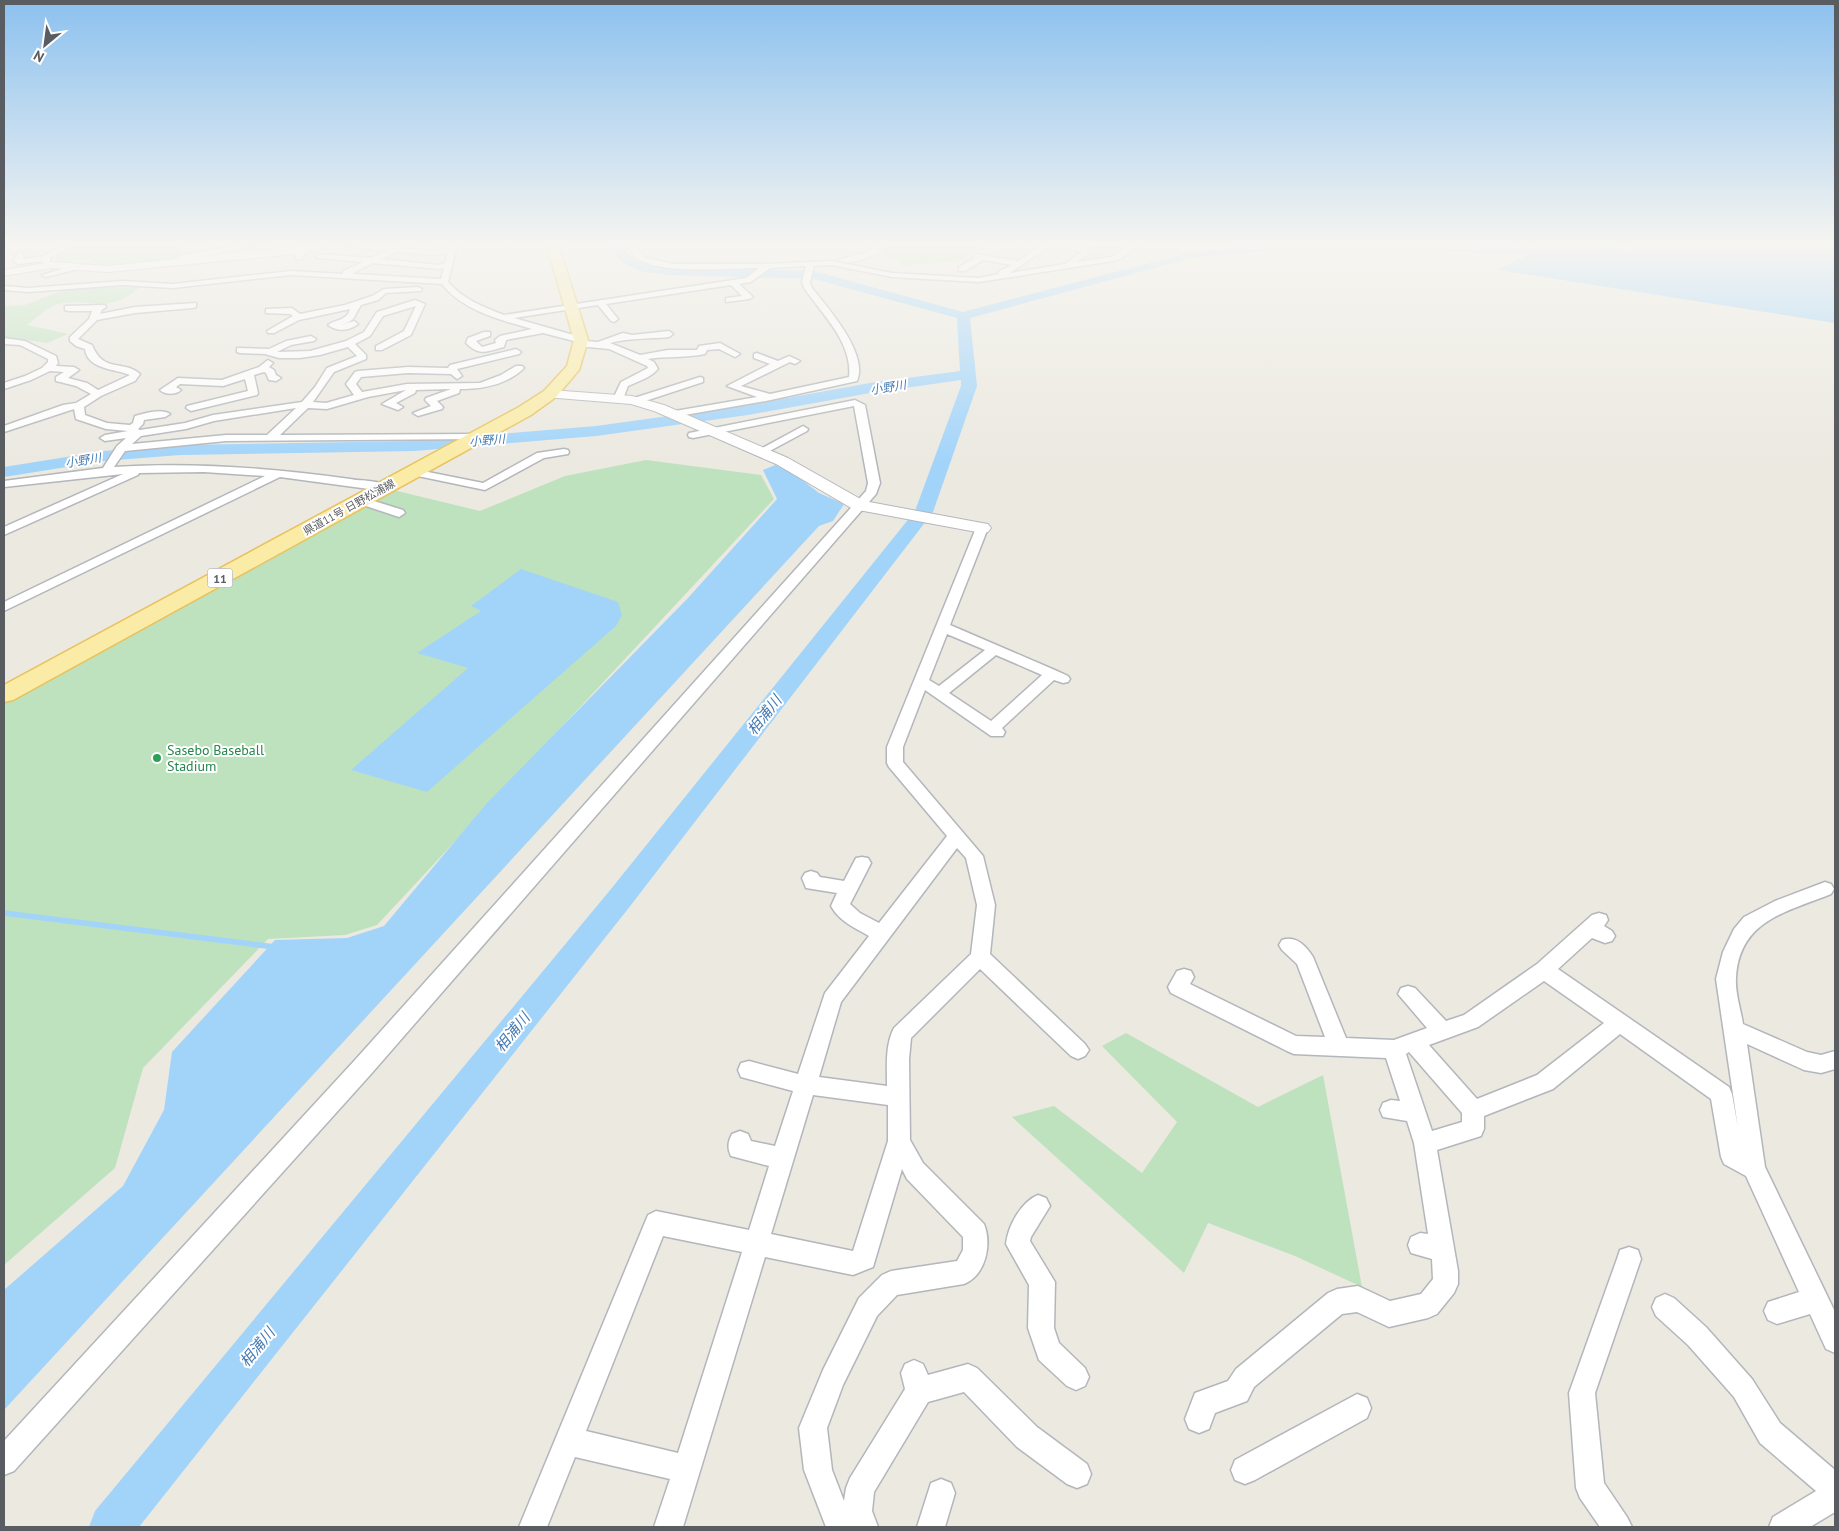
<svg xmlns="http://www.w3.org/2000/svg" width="1839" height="1531" font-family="'PT Sans','Noto Sans JP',sans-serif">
  <rect width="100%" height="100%" fill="#ebe9e0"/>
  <path fill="#bee2be" d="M75 246H179L186 255 175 257 171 260 100 267 90 259 57 263 56 254Z
    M887 246H981L961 260 904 266 895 259 882 254Z
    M1090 246H1129L1092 259 1087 250Z
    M140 287C108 314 97 299 63 303 49 304 37 318 27 325L68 334 47 343 4 337V306L25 305 66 289Z
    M646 460 761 475 774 499 377 925 345 935 268 939 143 1068 115 1168 4 1265V703L389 489 480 511 565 476Z
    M1126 1033 1258 1107 1323 1075 1362 1287 1295 1256 1208 1223 1184 1273 1012 1117 1054 1106 1142 1173 1177 1122 1102 1046Z"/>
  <path fill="#a2d4fa" d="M1536 246H1603L1632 251 1637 248 1634 246H1835V323L1498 270 1534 252Z
    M780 463 819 493 844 504 833 521 819 526 4 1410V1290L123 1186 164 1110 172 1052 275 940 347 938 384 926 487 803 688 598 777 499 763 470Z
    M521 569 618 602 622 615 616 626 427 792 351 770 468 668 417 653 481 611 471 606Z"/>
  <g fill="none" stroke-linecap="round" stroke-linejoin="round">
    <path stroke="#a2d4fa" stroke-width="5.5" d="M4 913 275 947"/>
    <path fill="#a2d4fa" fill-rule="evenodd" d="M612 246H623C633 265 648 265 667 267L814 271 963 312 1195 251 1248 246H1481L1534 249 1540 252 1534 255 1430 251H1273L1195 257 970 318 977 386 933 512 631 905 139 1527H89L95 1511 611 889 915 511 961 386V380L870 393 748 415 596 436 414 451 180 455 104 461 4 477V467L104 451 180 445 414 441 596 426 748 405 870 383 960 371 957 318 814 279 667 275 640 271 620 261Z"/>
    <g stroke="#b3b6bb" stroke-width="3">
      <path id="street" d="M62 246H72L51 257 48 267H42L43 261 18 264 14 262 17 253H23V259L44 256Z
        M234 246H253L183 260 176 264 172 262 178 256Z
        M347 246H407L405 248 432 251 438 249 448 250 449 246H457L448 282C463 299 483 307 504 315L746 278 759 268C729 268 667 274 642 261 635 258 632 253 629 246H637L639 251 646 258 673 264H766L832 261 892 273 979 278 999 274V271L1012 265 983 260 965 271H959V267L975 258 972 256 976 254 1018 261 1041 246H1050L1010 273 1065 264 1081 253 1079 251 1063 246 1085 247 1089 254 1077 262 1111 257 1128 246H1137L1122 258 1113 261 979 282 892 277 832 265 814 266 810 282 812 288C828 308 869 354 857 381L766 401 673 417 669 416 668 414 669 412 757 397 727 386 770 364 754 358V354L757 353 778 361 789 356 800 361 795 364 790 362 741 386 770 394 849 377C853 343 822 314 804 288L802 282 806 266 770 268 751 282 739 284 753 297 749 299 726 302V298L742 296 731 285 606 304 618 319 614 322 611 321 598 305 514 318 584 338 585 341 598 342 623 333 632 335 669 331 673 334 669 337C650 339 627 338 610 343L640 355 668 350H697L699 346 720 343 740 354 735 357 719 349 707 350 705 354C687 358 667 356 648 359L654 362 658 369C650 378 639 381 628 386L623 399 618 402 613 399 621 382 648 368 647 366 609 349 578 346V342L543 333 506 340 504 347C487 351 480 357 466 343L468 338 484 332H490V336L476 341 482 347 496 343 495 340 500 336 532 329C501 320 463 311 442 284L291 275 173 288 123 285 28 292 4 290V286L28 288 123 281 173 284 291 271 343 274V271L363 262 320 258H317V254L371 258 386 251ZM397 252 433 255 447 254 445 263 439 265 381 259ZM373 263 439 269 444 268 441 279 354 274 353 273Z
        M872 246H880L879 253C868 257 849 267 838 260L872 250Z
        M301 247 308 249 302 259H296L295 257Z
        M75 265H78V269L46 277 42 275Z
        M418 287 422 289 421 291 386 293 378 300 361 305C353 317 357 320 341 325L354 321 358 324C349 331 337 332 328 325 336 319 347 321 350 309L299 320 274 333H268L267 331 293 316 290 314 266 313V309L292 308 300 314 345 305 372 296 384 289Z
        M415 300 425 304 411 335 382 350H376V346L404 331 416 306 383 316 370 336 355 344 366 355V359L334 372 313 402 326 403 354 395 346 384 355 372 358 371 408 367 448 368 450 365 516 349 521 352 519 354 457 369 462 376 457 379 451 374 408 373 361 377 356 384 362 392 407 384 480 383 501 375 516 366H522L524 368C507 385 482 389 460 389L459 393 437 401 443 407 442 409 418 416 413 413 431 406 425 400 426 398 451 389 416 390 415 393 396 403 403 407 398 410 382 404 406 390 368 397 327 409 308 408 280 435 477 434 482 437 481 439 226 441 125 451 114 467C193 462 272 468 350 479 360 481 383 480 390 488L384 491 280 477 4 611V602L265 476 204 472 139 473 138 475 4 535V527L123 474 4 487V481L103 468 117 446 126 438 105 441 100 438 105 435 128 431 106 429 76 419 74 409 4 432V426L63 405 76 403 91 394 76 386 56 381V377L64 372 50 371 31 380 4 389V383L25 376 42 368 48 362V359L20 345 4 344V338L25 341 56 356 58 363 56 366 74 367 79 370 68 378 87 383 98 390 130 375C115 369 87 369 85 349L76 346 70 341V337L89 319 92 311H68L65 310V306L105 305 106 307 102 310 100 314 135 307 196 303V307L193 308 135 313 97 320 78 339 92 345C104 374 123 359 140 374L135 381 101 396 84 407 85 415 107 423 130 425 133 423 135 416C145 413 162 408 170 414L165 417 144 420 143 424 138 429 140 430 185 423 213 415 302 402 315 387 327 368 357 356 348 347 320 355 300 358H279L265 354 240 353 237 352V348L269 349 286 341 311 336 316 339 314 341 291 345 277 352 310 351 346 341 364 332 377 312ZM296 408 267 435H226L132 444 141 436 186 429 214 421Z
        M268 360 273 363 269 367 274 370 276 375 281 378 276 381 269 380 266 373 264 372 254 375 258 393 257 395 191 411 186 408 187 406 248 391 245 379 223 386 180 384 176 387 181 390C176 395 165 395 160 390L178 378 222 380 259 367Z
        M700 377 703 378V382L639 403 635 404 630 401 631 399Z
        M855 400 865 405 880 483 876 494 371 1074 14 1471 4 1475V1441L355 1060 866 491 868 483 854 406 693 438 689 437 688 435 689 433Z
        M803 426 808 429 807 431 766 453H758L757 451Z
        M564 449 568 450 569 452 568 454 544 458 485 490 413 475 407 472 413 469 483 483 537 453Z
        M361 497 403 510 405 513 399 517 357 503 355 501 357 499Z
        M982 524 988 528 950 625 1057 671 1068 676 1070 679 1068 682 1063 683 1054 680 1002 728 1005 732 1003 736H991L925 690 903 747V762L983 856 995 905 990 954 1085 1044 1089 1050 1085 1056 1078 1059 1071 1056 980 969 911 1038 909 1059 910 1140 923 1163 984 1224C992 1244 986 1275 964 1284L897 1295 877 1316 843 1385 827 1428 832 1470 844 1501 846 1488 850 1478 905 1389 901 1373 905 1364 914 1360 923 1364 928 1375 968 1364 977 1368 1037 1427 1087 1464 1091 1474 1087 1484 1077 1488 1067 1484 1017 1447 964 1392 928 1402 874 1492 872 1511 878 1527H826L804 1470 799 1428 823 1370 859 1298 882 1275 891 1271 957 1261 963 1250V1237L907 1179 902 1169 873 1267 853 1275 765 1257 683 1527H654L670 1479 575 1457 547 1527H519L648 1215 656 1211 749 1230 769 1166 731 1156C727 1148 728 1142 732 1134L740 1131 748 1134 751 1141 775 1146 793 1091 741 1077 738 1070 741 1063 749 1061 798 1074 825 993 869 936C855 928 839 921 831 906L837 893 806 888 802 878 805 873 811 871 817 873 820 877 844 881 856 858 862 857 868 858 871 863 850 904 860 913 879 923 947 836 889 767 887 763V747L976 528ZM947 634 985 650 939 686 929 680ZM996 655 1042 675 991 721 949 693ZM957 848 966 858 977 905 971 954 894 1028C885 1045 887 1067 887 1086L819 1077 841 1002ZM813 1095 888 1105V1141L853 1251 771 1234ZM663 1236 742 1252 678 1453 586 1431Z
        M1825 882 1831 884 1834 889 1831 894C1787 912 1739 920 1736 978 1735 993 1741 1010 1743 1024L1807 1052 1821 1055 1835 1051V1069L1821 1073 1804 1070 1747 1044 1765 1167 1835 1312V1353L1826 1349 1810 1314 1777 1324 1768 1320 1764 1311 1768 1302 1799 1292 1746 1176 1724 1164 1721 1157 1711 1099 1620 1034 1553 1089 1484 1116V1129L1481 1136 1437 1150 1458 1271V1284L1454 1293 1437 1314 1428 1318 1389 1327 1357 1312 1342 1314 1254 1387 1247 1401 1215 1413 1209 1429 1199 1433 1189 1429 1185 1419 1195 1393 1228 1381 1236 1369 1328 1293 1337 1289 1358 1286 1390 1301 1421 1294 1433 1279 1432 1259 1411 1253 1408 1245 1411 1237 1420 1233 1428 1234 1414 1143 1407 1121 1383 1117 1380 1110 1383 1103 1391 1100 1400 1101 1386 1058 1294 1054 1287 1051 1171 993 1168 987 1177 971 1184 969 1191 971 1194 977 1190 984 1296 1036 1325 1037 1297 964 1282 950 1279 945 1282 940C1296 935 1306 946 1313 957L1346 1038 1394 1040 1427 1028 1398 994 1401 988 1408 986 1415 988 1446 1021 1464 1015 1537 964 1592 915 1599 913 1606 915 1608 920 1604 926 1612 931 1615 936 1612 941 1605 943 1592 938 1558 969 1729 1087 1732 1094 1738 1128 1716 979 1723 952 1734 929 1744 917 1775 901ZM1544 981 1604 1023 1537 1075 1477 1099 1429 1045 1478 1027ZM1409 1052 1462 1113V1122L1432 1131 1406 1054Z
        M1038 1195 1046 1198 1050 1206 1031 1237 1030 1241 1055 1282 1054 1328 1059 1343 1085 1368 1089 1377 1085 1386 1076 1390 1067 1386 1039 1360 1028 1328 1029 1285 1006 1244C1008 1226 1021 1202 1038 1195Z
        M1629 1247 1638 1250 1641 1259 1595 1393 1604 1483 1627 1517 1632 1527H1600L1580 1498 1576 1488 1569 1393 1617 1259 1620 1250Z
        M1665 1294 1674 1298 1706 1327 1752 1379 1780 1423 1835 1470V1512L1810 1527H1769L1773 1517 1816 1491 1760 1443 1734 1397 1688 1345 1656 1316 1652 1307 1656 1298Z
        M1357 1394 1367 1398 1371 1408 1367 1418 1255 1480 1245 1484 1235 1480 1231 1470 1235 1460Z
        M941 1479 951 1483 955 1493 945 1527H917L931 1483Z"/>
    </g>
    <g stroke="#b4b7bd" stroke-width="2">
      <path id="secondary" d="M299 246H326L321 249 286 255 108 272 51 268 4 276V270L51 262 108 266Z
        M550 390 632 396 664 405 788 458 864 501 982 523 988 524 991 528 988 532 982 533 853 509 776 464 654 411 631 404 545 397 543 394 545 391Z"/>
    </g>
    <g stroke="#e9c15c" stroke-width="3">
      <path id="primary" d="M547 246H559L588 340 579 370 556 397 531 415 13 700 4 702V685L519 407 544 391 567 366 574 340Z"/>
    </g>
    <use href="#street" fill="#fff" fill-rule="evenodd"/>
    <use href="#secondary" fill="#fff" fill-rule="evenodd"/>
    <use href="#primary" fill="#faeca6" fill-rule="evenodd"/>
  </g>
  <linearGradient id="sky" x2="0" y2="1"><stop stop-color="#8cc1ef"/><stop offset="0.53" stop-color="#f6f5f1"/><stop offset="1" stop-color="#f6f5f1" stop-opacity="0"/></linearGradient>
  <rect width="1839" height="461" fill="url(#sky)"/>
  <circle fill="#2e9e5b" stroke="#fff" stroke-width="2" cx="157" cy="758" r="5"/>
  <g text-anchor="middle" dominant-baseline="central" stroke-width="4" stroke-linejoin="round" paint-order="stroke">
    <g font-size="11" fill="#595c61" stroke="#fff">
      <text transform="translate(349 507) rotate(-29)">県道11号 日野松浦線</text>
    </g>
    <g font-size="12" font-style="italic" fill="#437ab2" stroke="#fff">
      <text transform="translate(888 387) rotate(-9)">小野川</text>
      <text transform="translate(487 440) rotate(-5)">小野川</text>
      <text transform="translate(83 460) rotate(-9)">小野川</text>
    </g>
    <rect fill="#fff" stroke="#8b8d90" stroke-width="1" x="207.5" y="568.5" width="25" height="19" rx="4"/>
    <g font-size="12" font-weight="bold" fill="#595c61">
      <text x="220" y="578">11</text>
    </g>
    <g font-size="14" fill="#27864d" stroke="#fff" text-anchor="start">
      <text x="167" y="750">Sasebo Baseball<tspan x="167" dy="16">Stadium</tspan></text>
    </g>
    <g font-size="15" font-style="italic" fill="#437ab2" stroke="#fff">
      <text transform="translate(764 715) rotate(-52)">相浦川</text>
      <text transform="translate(512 1032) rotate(-51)">相浦川</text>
      <text transform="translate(257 1347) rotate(-51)">相浦川</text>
    </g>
  </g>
  <rect width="1839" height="1531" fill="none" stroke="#595c61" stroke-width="10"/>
  <g transform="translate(45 45) rotate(209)" stroke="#ffffff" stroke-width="4" paint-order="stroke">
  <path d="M0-4L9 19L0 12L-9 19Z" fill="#595c61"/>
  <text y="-8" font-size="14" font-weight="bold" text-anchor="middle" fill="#595c61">N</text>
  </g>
</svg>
